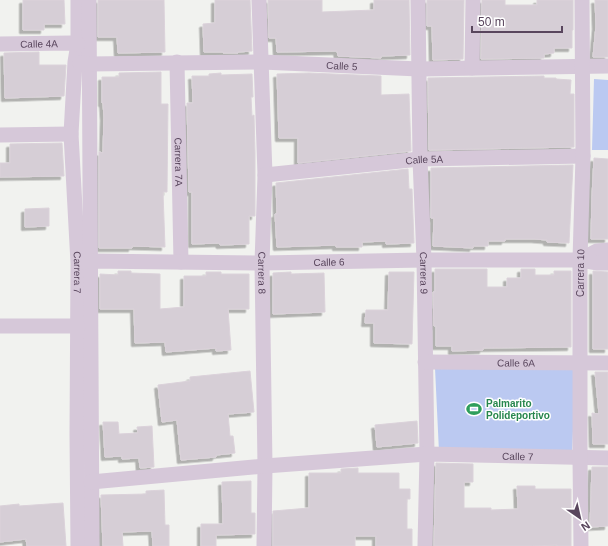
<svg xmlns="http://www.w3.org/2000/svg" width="608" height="546" font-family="Arial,sans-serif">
  <defs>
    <filter id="shadow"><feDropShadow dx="-3.5" dy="3.5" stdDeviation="0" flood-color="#0004"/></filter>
  </defs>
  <rect width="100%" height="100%" fill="#f1f2ef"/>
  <path fill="#bbc9f1" d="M594 79 608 80V150H592Z
    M576 366 572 453 439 452 435 368Z"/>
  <path fill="#d6ced6" stroke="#dbd2da" filter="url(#shadow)" d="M23 0H64L65 24H44V30H23Z
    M98 0H164L165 52 118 53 117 37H98Z
    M215 0H250L252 51 238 52V53H223V52H204L203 24 215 23Z
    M268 0H322V12L374 10V0H409L410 55 381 56V58L338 56 337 51 277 52 276 38H269Z
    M427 0H464L463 59 433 60 432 26H427Z
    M482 0H505V5H537V0H573V30H572V48H554V53L544 54V58L481 59Z
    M595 0H608V57H593L596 26Z
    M39 52V65H66L64 96 5 98 4 53Z
    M161 72V104H168L167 192H163L165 247 132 246V248H99V152L103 153 104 117 103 103H102V77H119V73Z
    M221 73V75L252 74 253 97H251L252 116 254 115 255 153V216H249V244L220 245 219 243 192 244V192H189L187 103H193L192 76H209V74Z
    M309 73 381 76V95L409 94 411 151 298 163V138H279L277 74Z
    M544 76V78H556V79L571 80 570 94H574V147L429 150 428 78Z
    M62 143 64 176 0 177V163H10V144Z
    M594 158 608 159V239H591L592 197Z
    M573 165 569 243 547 242V240L535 239H505V241H488V246H473V248L433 246 434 218H431V168Z
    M408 169 409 189H412L414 243 386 244V241L362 242V247H336V245L277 247 275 214H277L276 183Z
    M49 208V226L25 227V209Z
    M435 269H487V287H507V278H521V269H535V275H554V271H571V347L483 348V350L452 351V346H436V326H434L433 292H435Z
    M118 271H131V273L160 274V309L184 307V276H206V272H221V274H249V309H228L231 350 216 351V348L166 352 165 342 135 343 134 309H100V274L118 275Z
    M593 271 608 272V349H593Z
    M291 272V274L324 273 325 312 273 314V273Z
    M389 272H414L412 344 374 343V323H365L366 310H388Z
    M250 371 254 412 228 414 230 436H233L235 453 216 455V457L181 460 177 420 162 422 158 385 190 381V377Z
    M595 372H608V444H593L592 413 599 414Z
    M417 421 418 443 377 447 375 425Z
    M103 422H118L119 434 138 433 137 427 152 426 154 467 140 468 139 458 122 459V456L105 457Z
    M436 463 473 464V482H464V508H491V510L518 509 517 486H535V489H571V546H557V545L532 546H434Z
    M592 467H608V526L590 527Z
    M358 468V473H399V489H410V499H407V529H412V546H376V536H355V546H273V511L309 508V473H341V469Z
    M251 481V513H255V534L216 535V546H201V524H223L222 482Z
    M164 490 165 525H169V546H153L152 531 122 532 123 546H103L101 495 146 494V491Z
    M63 503 66 546H27L26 539 0 542V506L19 504V506Z"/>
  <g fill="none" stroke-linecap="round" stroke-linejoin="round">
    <g stroke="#d6c8d9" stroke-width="15">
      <path id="s1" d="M78 0V44L75 62 71 134 78 263 77 434 78 546"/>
      <path d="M89 0 92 546"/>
      <path id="s2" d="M259 0 265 175 262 263 265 466 264 546"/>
      <path id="s3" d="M418 0 420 159 424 260 427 454 425 546"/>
      <path id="s4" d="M0 44 71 43 78 44"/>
      <path id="s5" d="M177 62 181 262"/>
      <path id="s6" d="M80 63 89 64 262 62 419 69 608 66"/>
      <path d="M472 68 473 0"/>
      <path d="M0 135 71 134"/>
      <path id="s7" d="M265 175 420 159 583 156"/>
      <path d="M580 260 597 251 608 250"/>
      <path id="s8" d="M81 262 90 261 262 263 424 260H580L598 263H608"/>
      <path d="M0 326H78"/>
      <path id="s9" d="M425 362 608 363"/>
      <path id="s10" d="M91 482 265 466 427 454 608 458"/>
      <path id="s11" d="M581 546 580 458V260L583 156 582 0"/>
    </g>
  </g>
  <defs>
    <g id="stadium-bare" transform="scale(1.2)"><path d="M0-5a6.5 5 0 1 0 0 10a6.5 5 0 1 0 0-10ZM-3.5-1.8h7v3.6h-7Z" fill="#2e9e5b" stroke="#fff" stroke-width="2.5" paint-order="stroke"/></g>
  </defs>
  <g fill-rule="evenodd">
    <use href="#stadium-bare" x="474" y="409"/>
  </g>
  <g text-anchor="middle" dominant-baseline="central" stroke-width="3" stroke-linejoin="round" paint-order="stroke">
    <g font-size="10" fill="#59465d" stroke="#fff">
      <text stroke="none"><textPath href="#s4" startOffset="39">Calle 4A</textPath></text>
      <text stroke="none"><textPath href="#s6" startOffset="262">Calle 5</textPath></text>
      <text stroke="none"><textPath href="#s7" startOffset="160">Calle 5A</textPath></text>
      <text stroke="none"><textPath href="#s5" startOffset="100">Carrera 7A</textPath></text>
      <text stroke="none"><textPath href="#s8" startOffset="248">Calle 6</textPath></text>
      <text stroke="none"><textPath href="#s1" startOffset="273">Carrera 7</textPath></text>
      <text stroke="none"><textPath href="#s2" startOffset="273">Carrera 8</textPath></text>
      <text stroke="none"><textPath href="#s3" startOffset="273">Carrera 9</textPath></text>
      <text stroke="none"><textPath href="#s11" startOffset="273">Carrera 10</textPath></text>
      <text stroke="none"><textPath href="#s9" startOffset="91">Calle 6A</textPath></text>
      <text stroke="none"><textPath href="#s10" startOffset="428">Calle 7</textPath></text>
    </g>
    <g font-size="10" font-weight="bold" fill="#27864d" stroke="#fff" text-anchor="start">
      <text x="486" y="403">Palmarito<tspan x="486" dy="12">Polideportivo</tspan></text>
    </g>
  </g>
  <g transform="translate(580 518) rotate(146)" stroke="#ffffff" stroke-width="3" paint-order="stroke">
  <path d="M0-3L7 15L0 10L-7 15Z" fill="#59465d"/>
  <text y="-6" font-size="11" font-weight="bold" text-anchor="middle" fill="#59465d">N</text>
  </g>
  <path d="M472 26v6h90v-6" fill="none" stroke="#59465d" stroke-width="2"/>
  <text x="478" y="26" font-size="12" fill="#59465d" stroke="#ffffff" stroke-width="3" paint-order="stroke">50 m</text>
</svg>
